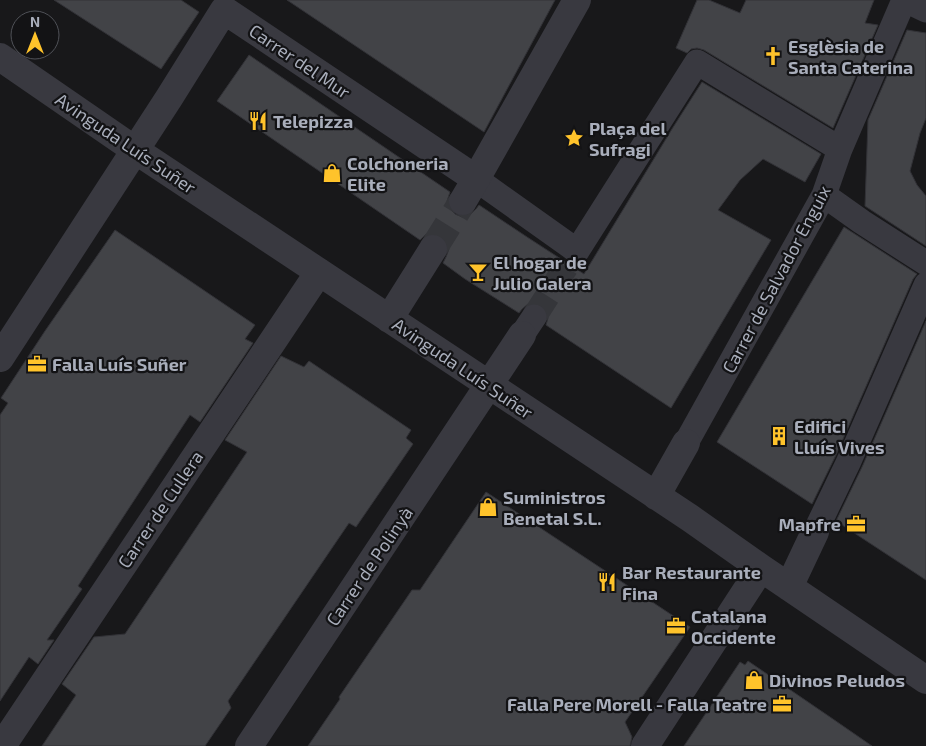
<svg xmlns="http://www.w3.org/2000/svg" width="926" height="746" font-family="'Exo 2',sans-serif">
  <rect width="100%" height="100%" fill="#18181a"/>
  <path fill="#424347" stroke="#323237" d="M54 0H181L199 12 161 69Z
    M287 0H555L484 132Z
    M697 0H709L740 13 746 0H874L865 23 878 25 833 128 704 50 697 48 691 49 687 53 676 48Z
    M907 30 926 33V118L920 133 910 171 917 185 926 196V246L865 206 868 120Z
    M249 55 450 192 447 201 449 208 455 214 462 217 470 215 476 209 479 205 527 237 584 274 672 129 702 82 821 154 805 182 763 159 740 180 718 210 771 240 671 408 546 325 548 318 547 311 542 305 534 303 528 304 522 309 519 313 465 279 443 263 446 257 449 249 447 241 442 236 433 233 425 235 420 240 217 101Z
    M844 227 917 274 913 279 836 455 812 504 717 442Z
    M115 230 255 325 245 339 253 343 200 422 190 415 78 586 82 589 47 640H54L38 664 29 657 0 701V415L8 403 1 398 45 331Z
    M926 321V580L836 521 862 467Z
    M281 356 304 367 309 361 411 430 406 438 413 444 356 527 349 523 228 701 231 708 205 746H42L76 695 62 684 94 637 125 634 247 452 225 440Z
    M486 492 690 627 625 722 632 737 630 746H308L340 699 339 697 412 590H420Z
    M748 661 830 717 872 746H684L740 662 745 665Z"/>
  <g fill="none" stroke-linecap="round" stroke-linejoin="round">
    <path stroke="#35363a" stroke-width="25" stroke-dasharray="25 12" stroke-linecap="butt" d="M534 317 566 267"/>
    <path stroke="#35363a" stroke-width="28" stroke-dasharray="28 14" stroke-linecap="butt" d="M433 249 463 201"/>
    <path stroke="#393940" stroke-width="25" d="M905 0 926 10
      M476 179 577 251 697 62 840 149
      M824 195 862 222 926 263
      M522 335 534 317
      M686 443 824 195 840 149 904 0
      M815 532 849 461 926 285"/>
    <path stroke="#393940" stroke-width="28" d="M0 57 135 150 690 518 761 568 926 680
      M463 201 476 179 577 0
      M389 319 433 249
      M0 358 169 98 224 10 476 179
      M656 496 686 443
      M789 587 815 532
      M2 746 319 272
      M249 746 522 335
      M645 746 761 568"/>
  </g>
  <defs>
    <g id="church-bare" transform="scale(1.5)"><path d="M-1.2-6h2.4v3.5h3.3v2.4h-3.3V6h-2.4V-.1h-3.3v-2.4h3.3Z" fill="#ffc32b" stroke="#131315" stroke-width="2.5" paint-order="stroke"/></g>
    <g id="restaurant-bare" transform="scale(1.5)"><path d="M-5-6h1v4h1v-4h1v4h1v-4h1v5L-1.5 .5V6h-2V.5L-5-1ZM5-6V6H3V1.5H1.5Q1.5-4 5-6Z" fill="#ffc32b" stroke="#131315" stroke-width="2.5" paint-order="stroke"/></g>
    <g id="sight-bare" transform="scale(1.5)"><path d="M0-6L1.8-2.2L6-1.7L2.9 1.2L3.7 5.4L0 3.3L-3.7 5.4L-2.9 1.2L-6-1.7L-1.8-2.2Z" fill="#ffc32b" stroke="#131315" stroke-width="2.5" paint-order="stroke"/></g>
    <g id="shop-bare" transform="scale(1.5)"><path d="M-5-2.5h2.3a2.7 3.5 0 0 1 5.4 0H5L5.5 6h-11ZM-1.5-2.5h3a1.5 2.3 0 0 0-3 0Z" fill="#ffc32b" stroke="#131315" stroke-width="2.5" paint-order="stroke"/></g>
    <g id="bar-bare" transform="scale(1.5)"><path d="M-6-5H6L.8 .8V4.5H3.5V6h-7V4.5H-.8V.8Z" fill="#ffc32b" stroke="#131315" stroke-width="2.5" paint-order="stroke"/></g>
    <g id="office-bare" transform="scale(1.5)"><path d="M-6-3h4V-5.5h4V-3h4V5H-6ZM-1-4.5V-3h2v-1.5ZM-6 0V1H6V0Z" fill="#ffc32b" stroke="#131315" stroke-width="2.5" paint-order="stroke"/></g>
    <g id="building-bare" transform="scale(1.5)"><path d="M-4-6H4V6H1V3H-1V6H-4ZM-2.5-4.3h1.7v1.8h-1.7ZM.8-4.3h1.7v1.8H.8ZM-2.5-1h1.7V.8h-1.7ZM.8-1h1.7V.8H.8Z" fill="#ffc32b" stroke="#131315" stroke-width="2.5" paint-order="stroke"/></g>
  </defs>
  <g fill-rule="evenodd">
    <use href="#church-bare" x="773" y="56"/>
    <use href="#restaurant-bare" x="258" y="121"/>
    <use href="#sight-bare" x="574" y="138"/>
    <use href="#shop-bare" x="332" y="173"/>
    <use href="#bar-bare" x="478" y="272"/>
    <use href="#office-bare" x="37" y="364"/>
    <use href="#building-bare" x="779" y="436"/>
    <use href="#shop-bare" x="488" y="507"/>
    <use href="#office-bare" x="856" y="524"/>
    <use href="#restaurant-bare" x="607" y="582"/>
    <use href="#office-bare" x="676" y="626"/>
    <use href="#shop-bare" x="754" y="680"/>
    <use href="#office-bare" x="782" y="704"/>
  </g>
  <g text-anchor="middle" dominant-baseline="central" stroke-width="4.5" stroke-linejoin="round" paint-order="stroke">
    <g font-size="18" font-weight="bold" fill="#a9aebb" stroke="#131315" text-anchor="start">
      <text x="788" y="46">Esglèsia de<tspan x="788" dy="21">Santa Caterina</tspan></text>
      <text x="273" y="121">Telepizza</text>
      <text x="589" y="128">Plaça del<tspan x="589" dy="21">Sufragi</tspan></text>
      <text x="347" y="163">Colchoneria<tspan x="347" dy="21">Elite</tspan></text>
      <text x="493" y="262">El hogar de<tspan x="493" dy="21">Julio Galera</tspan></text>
      <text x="52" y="364">Falla Luís Suñer</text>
      <text x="794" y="426">Edifici<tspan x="794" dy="21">Lluís Vives</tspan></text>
      <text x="503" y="497">Suministros<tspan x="503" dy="21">Benetal S.L.</tspan></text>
      <text x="841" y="524" text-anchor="end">Mapfre</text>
      <text x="622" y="572">Bar Restaurante<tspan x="622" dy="21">Fina</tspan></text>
      <text x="691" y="616">Catalana<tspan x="691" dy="21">Occidente</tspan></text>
      <text x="769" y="680">Divinos Peludos</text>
      <text x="767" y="704" text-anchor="end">Falla Pere Morell - Falla Teatre</text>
    </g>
    <g font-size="18" fill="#a9aebb" stroke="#131315">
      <text transform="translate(300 61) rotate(34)">Carrer del Mur</text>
      <text transform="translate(126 143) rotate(34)">Avinguda Luís Suñer</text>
      <text transform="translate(776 279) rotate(-62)">Carrer de Salvador Enguix</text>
      <text transform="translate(463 368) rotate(34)">Avinguda Luís Suñer</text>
      <text transform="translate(160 509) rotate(-56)">Carrer de Cullera</text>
      <text transform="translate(369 566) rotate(-56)">Carrer de Polinyà</text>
    </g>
  </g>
  <g transform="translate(35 35)"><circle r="24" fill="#131315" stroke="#4f5157"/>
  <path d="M0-4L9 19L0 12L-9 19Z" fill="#ffc32b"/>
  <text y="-8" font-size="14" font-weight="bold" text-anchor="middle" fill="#a9aebb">N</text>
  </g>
</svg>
